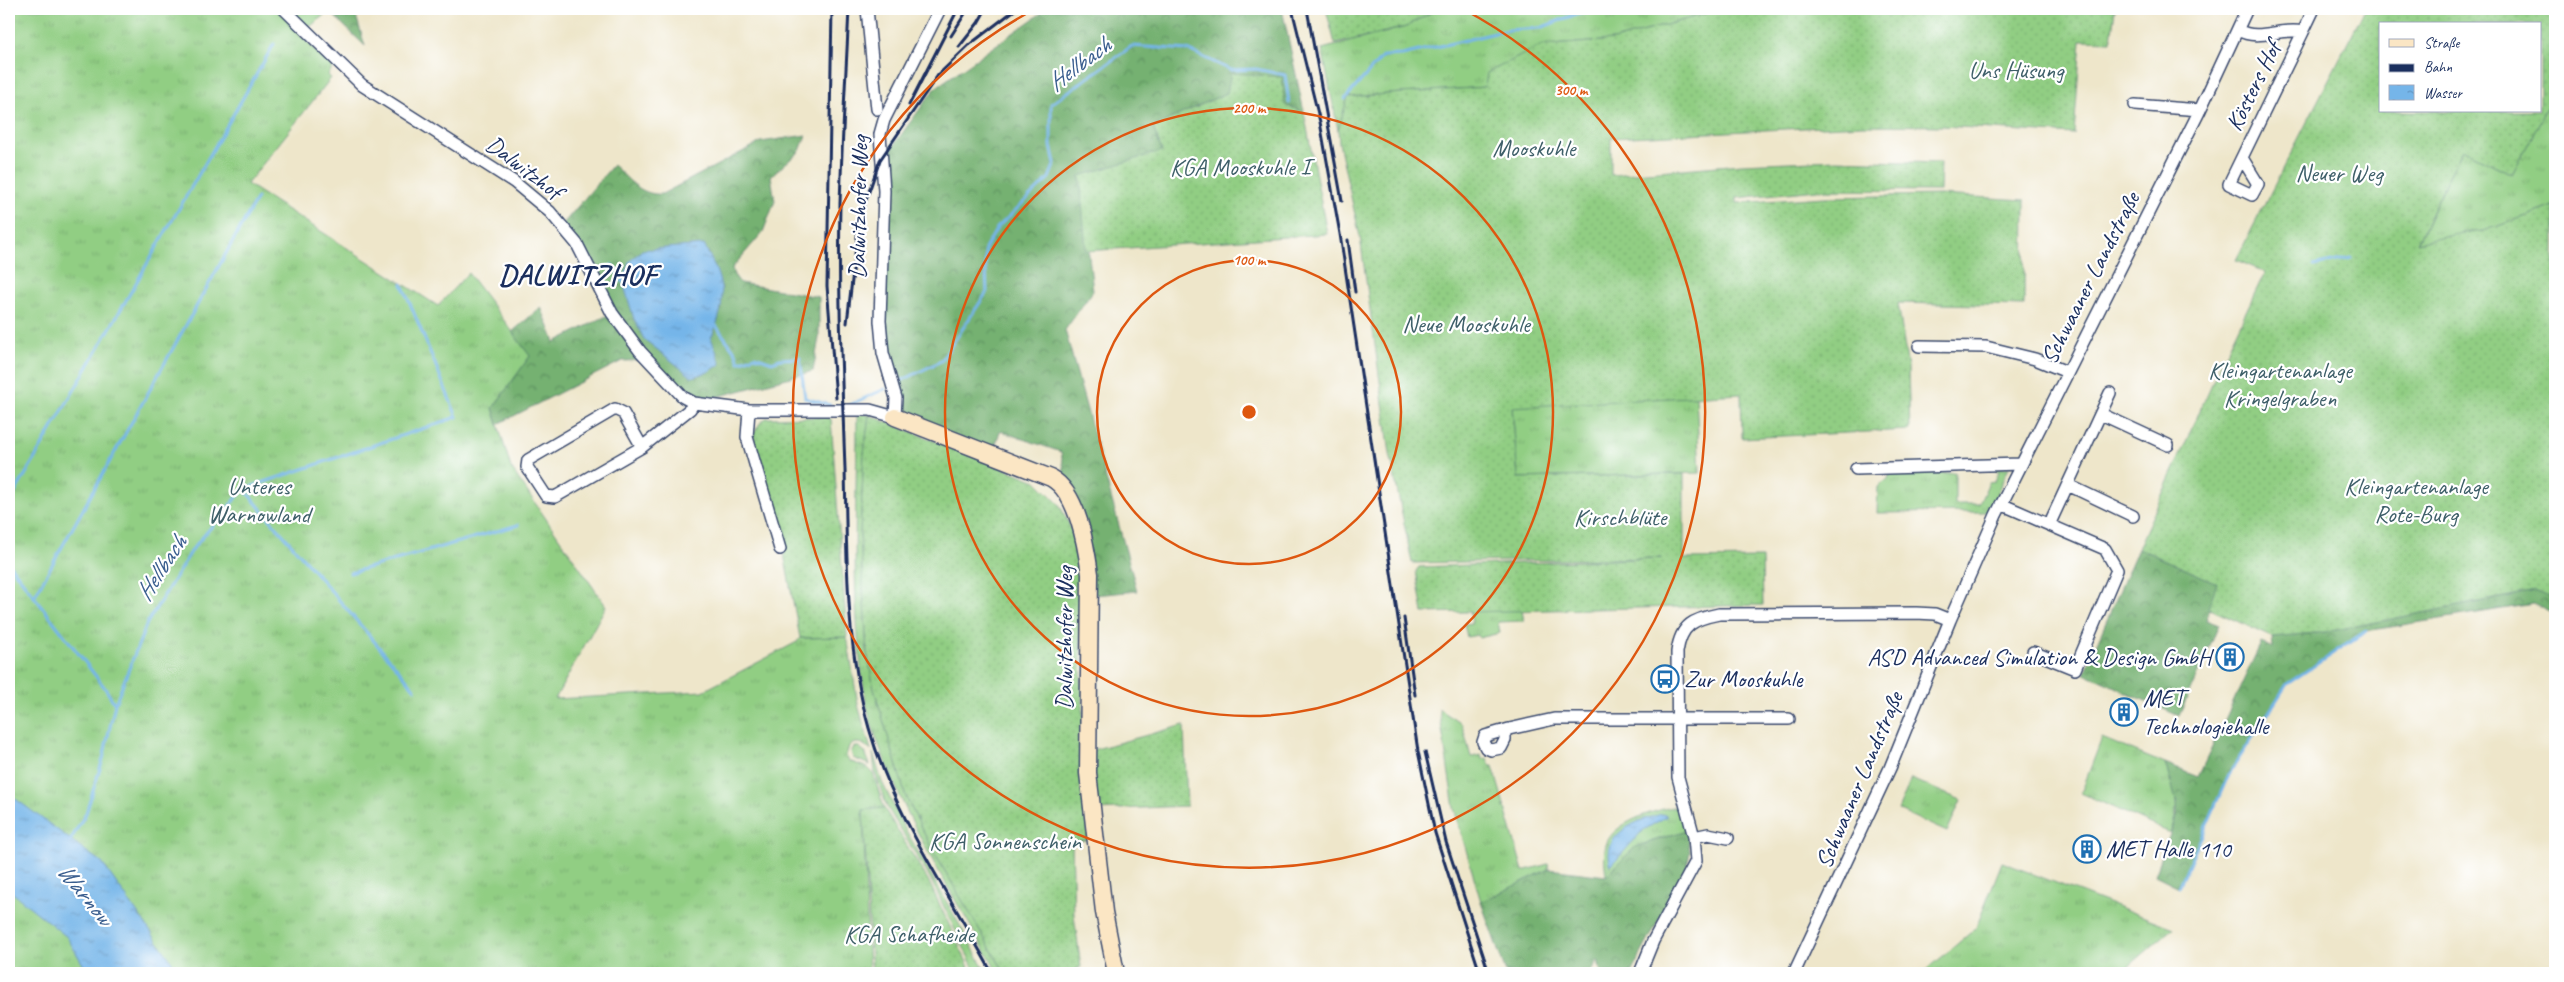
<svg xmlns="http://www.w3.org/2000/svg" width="2564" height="982" font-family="Caveat,sans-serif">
  <defs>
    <pattern id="grass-tufts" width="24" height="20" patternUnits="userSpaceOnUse" patternTransform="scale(1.25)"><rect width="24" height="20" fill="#91ce83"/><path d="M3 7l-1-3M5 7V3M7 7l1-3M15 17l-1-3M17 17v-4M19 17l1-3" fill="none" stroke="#7cb174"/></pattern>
    <pattern id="forest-crowns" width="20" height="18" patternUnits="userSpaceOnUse" patternTransform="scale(1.25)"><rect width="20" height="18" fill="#74b171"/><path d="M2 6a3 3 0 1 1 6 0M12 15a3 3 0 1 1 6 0" fill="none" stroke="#5e9060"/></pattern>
    <pattern id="garden-dots" width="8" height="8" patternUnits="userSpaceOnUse" patternTransform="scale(1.25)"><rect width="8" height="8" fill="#91ce83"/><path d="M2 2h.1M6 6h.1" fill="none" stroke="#7cb174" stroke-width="1.8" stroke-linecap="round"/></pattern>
    <pattern id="water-ripples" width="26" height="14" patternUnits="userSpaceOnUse" patternTransform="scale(1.25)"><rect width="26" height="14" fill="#75b5e9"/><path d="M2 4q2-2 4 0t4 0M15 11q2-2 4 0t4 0" fill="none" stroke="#5f94c0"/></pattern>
  </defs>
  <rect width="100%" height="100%" fill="#fff"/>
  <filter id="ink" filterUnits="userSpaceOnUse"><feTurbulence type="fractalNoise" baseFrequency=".02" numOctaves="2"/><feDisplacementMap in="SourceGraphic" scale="10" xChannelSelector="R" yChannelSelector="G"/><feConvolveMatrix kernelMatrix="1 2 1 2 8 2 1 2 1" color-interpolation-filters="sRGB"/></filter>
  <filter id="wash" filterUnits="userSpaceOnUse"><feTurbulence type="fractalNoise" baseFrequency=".0096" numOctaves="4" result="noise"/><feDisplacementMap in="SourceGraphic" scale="20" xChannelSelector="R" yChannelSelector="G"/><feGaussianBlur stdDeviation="1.12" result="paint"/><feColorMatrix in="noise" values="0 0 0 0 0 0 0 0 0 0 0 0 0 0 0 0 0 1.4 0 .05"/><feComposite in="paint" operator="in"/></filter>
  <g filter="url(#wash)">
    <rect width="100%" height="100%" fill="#eee6ca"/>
    <path fill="url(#grass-tufts)" stroke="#567e70" d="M9 9H327L329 11 300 35 333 67 328 75 331 78 247 184 438 306 468 273 531 356 493 408 511 468 606 606 555 699 703 691 797 642 800 638 847 637 858 705 871 750C864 744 857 740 849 746L846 756 849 761 868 768 873 773 884 808 863 810 869 973H9Z
      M1437 9H1707L1708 13 1614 40 1540 46 1485 87 1348 97 1338 130 1322 49 1406 27Z
      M2555 93V206L2484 231 2462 233 2417 244 2462 149 2512 174Z
      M1696 396 1700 473 1518 478 1512 406Z
      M857 414 869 415 864 454 860 534 867 652 874 689 906 797 932 849 1005 973H998C959 905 916 839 887 766 879 745 870 724 866 702 849 607 857 510 857 414Z
      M2009 467 1988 512 1877 513 1878 487 1888 479 1890 472 1932 470 1937 474 1955 472V504H1979L1989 482 1995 481 1999 471 1991 469Z
      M1522 610 1524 621 1498 622 1500 633 1479 638 1478 635 1467 637 1464 624 1472 623 1470 611Z
      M1439 709 1462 724 1471 757 1481 755 1482 759 1487 758 1490 766H1493L1523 871 1548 864 1549 869 1481 902 1454 808Z
      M2102 738 2165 764C2174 793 2182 803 2170 833L2081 793Z
      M854 747H859L865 752 870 765 853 758 851 752Z
      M873 753 882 782 903 825 987 973H976L930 878 887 807 875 773Z
      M1911 779 1961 800 1947 832 1898 810Z
      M1678 806 1687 830 1635 847 1606 876C1605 866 1603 855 1606 845 1612 822 1658 809 1678 806Z
      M2002 862 2173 928 2121 973H1923L1976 928Z"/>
    <path fill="url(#forest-crowns)" stroke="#487068" d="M327 9H354L365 46 329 11Z
      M1047 9H1282L1304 112 1285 105 1227 93 1153 127 1162 151 1080 177 1093 291 1065 330 1137 591 1095 595 1062 477 1064 469 1061 452 1000 431 994 450 912 421 907 412 890 357 883 330 889 179 885 157 935 88Z
      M806 135 800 151 771 176 775 201 763 232 732 268 734 275 740 283 819 297V338L813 371 694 403 648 360 622 361 498 424 493 408 530 356 512 332 541 307 555 342 612 313 562 225 613 165C628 178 640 196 662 194L761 142Z
      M2138 548 2217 583 2206 620 2219 625 2179 716 2084 673Z
      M2535 591 2555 599V615L2533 604 2366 631 2287 684 2229 774 2179 887 2155 875 2177 815V803L2165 764 2198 777 2261 643 2273 648 2272 637 2325 632Z
      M1687 830 1690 852 1686 869 1631 973H1601L1598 960 1589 973H1506L1481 902 1549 869 1606 876 1635 847Z"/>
    <path fill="url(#garden-dots)" stroke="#567e70" fill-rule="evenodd" d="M1326 9H1437L1406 27 1335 44Z
      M1707 9H2115L2111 41 2081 40 2074 134 1943 126 1862 125 1611 138V175L1742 164 1836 160 1941 163 1940 191 1817 190 1737 198V203L1825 197 1940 195 2025 200 2024 306 1898 303 1908 368 1910 430 1742 438 1741 394 1512 407 1518 478 1684 474V559L1762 558 1763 605 1423 613 1416 571 1419 567 1662 558 1412 563 1390 454 1360 237 1339 143 1338 130 1348 97 1485 87 1487 73 1540 46 1614 40 1708 13Z
      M2365 9H2555V93L2512 174 2462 149 2417 243 2462 233 2484 231 2555 206V599L2535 591 2325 632 2272 637 2208 608 2217 583 2138 548 2224 357 2265 272 2236 260ZM2380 24H2540V111H2380Z
      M1231 73 1282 77 1285 105 1304 112 1327 234 1086 251 1080 176 1162 151 1153 127 1227 93Z
      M869 415 1036 481 1059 504 1071 528 1081 568V661L1088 840 1072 841 1074 915 1081 967 1069 973H1005L932 849 906 797 874 689 867 652 860 534 864 454Z
      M825 417 831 419 847 637 800 638 783 549 753 435 760 423 766 418Z
      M1184 725 1187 806 1096 810 1092 750Z
      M884 808 928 880 972 973H872L863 810Z"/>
    <path fill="url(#water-ripples)" stroke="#4872a4" d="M704 245C723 281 729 298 711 338L721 364 708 372 692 377 644 339 634 319 623 282 629 262 642 250Z
      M9 794 102 863 180 973H88L67 937 9 890Z
      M1662 814 1667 816 1642 831 1611 866C1600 833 1638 820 1662 814Z"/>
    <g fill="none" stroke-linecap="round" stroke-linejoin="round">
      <path stroke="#75b5e9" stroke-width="3" d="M1345 99 1383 56 1402 55 1508 30 1540 28 1579 13 1609 9
        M612 265 623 282 627 284
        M2313 266 2352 258
        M714 323 736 353 739 362 755 356 772 362 780 359 800 358 805 398 830 405
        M899 382 941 361 987 292 985 249 997 228 1049 178 1055 163 1051 146V104L1132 46 1188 50 1231 70 1256 69 1285 75 1289 103
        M849 405 885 389
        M244 489 415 689
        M9 503 274 44
        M9 564 105 688 114 703
        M350 573 518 525
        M34 597 257 198
        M69 843 86 813 103 759 115 704 147 623 194 547 244 489 457 417 402 284
        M2179 887 2229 774 2287 684 2366 631"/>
    </g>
  </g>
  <g filter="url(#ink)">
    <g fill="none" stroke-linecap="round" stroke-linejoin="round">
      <g stroke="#3b4a6e" stroke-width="14">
        <path id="street" d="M284 9 362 85 514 182 550 212 577 244 612 313 640 351 683 397 694 403 749 410H870L895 417 896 398 883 353 880 321 884 191 880 134 884 120 940 9
          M867 9 877 109
          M2238 30C2259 42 2280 27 2303 32L2314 9
          M2135 105 2200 110
          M2242 158 2258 184 2252 195 2229 184 2303 32
          M1919 346 1986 347 2035 359 2067 372
          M749 410 747 437 780 549
          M2101 414 2168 445
          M642 447 623 413 615 409 528 460 527 467 546 496 555 497 642 447 690 409 694 403
          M1856 469 2020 464
          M2068 485 2133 516
          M2001 504 2105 549 2117 570 2075 669 2033 652
          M2049 525 2110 393
          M1505 730V740L1501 748 1491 750 1486 748 1483 742 1485 736 1509 729 1554 719H1789
          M1694 837 1708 834 1728 838
          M1640 973 1653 941 1696 861 1694 837 1678 777 1677 652C1681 624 1694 619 1719 614L1916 613 1935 614 1950 620
          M1794 973 1890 768 1950 620 1996 515 2200 110 2247 9"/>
      </g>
      <g stroke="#3b4a6e" stroke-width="19">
        <path id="secondary" d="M895 417 1051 478C1078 493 1086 546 1090 574L1088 773 1104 912 1116 973"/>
      </g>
      <use href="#street" stroke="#fff" stroke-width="11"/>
      <use href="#secondary" stroke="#fbe6c4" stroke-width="16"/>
      <path stroke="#1b2f5e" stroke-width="3" d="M832 9 827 286 836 398
        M849 9C846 74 842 139 840 204 838 292 842 381 845 469 847 555 845 644 869 728 894 816 949 893 992 973
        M1292 9 1320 122 1340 234 1418 751 1435 833 1480 973
        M1307 9 1342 201
        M951 36 968 9
        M959 47 978 23 986 9
        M909 105 958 9
        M1348 240 1355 292
        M847 323 859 220 880 160 938 75 969 45 1016 9
        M1404 618 1415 695
        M1425 752 1446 842 1489 973"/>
    </g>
  </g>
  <g fill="none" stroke="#de5710" stroke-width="2.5">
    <circle cx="1249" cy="412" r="152"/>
    <circle cx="1249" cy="412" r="304"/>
    <path d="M1463 9A456 456 0 1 1 1035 9"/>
  </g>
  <defs>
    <g id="building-ring" transform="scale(1.4375)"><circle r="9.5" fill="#fff" stroke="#1f6fb2" stroke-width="1.5"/><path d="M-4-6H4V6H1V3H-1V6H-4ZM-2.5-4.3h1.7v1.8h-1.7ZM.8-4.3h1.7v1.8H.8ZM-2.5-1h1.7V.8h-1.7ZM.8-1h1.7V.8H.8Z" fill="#1f6fb2"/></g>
    <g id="bus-ring" transform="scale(1.4375)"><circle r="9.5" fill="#fff" stroke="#1f6fb2" stroke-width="1.5"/><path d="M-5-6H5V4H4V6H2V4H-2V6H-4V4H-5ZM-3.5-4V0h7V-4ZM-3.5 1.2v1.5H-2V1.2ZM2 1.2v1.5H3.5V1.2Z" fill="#1f6fb2"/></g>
  </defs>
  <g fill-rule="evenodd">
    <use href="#building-ring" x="2230" y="657"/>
    <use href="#bus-ring" x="1665" y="679"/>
    <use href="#building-ring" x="2124" y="712"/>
    <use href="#building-ring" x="2087" y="849"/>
  </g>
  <g text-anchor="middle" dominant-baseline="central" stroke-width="4.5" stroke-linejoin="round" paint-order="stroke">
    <g font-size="24" fill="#3e5f69" stroke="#fff">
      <text x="2016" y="70">Uns Hüsung</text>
      <text x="1534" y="148">Mooskuhle</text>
      <text x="1240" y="167">KGA Mooskuhle I</text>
      <text x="2339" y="173">Neuer Weg</text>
      <text x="1466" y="324">Neue Mooskuhle</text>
      <text x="2280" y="370">Kleingartenanlage<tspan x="2280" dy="28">Kringelgraben</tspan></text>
      <text x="259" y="486">Unteres<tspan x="259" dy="28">Warnowland</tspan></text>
      <text x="2416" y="486">Kleingartenanlage<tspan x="2416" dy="28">Rote-Burg</tspan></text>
      <text x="1620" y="517">Kirschblüte</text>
      <text x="1005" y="841">KGA Sonnenschein</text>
      <text x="909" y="934">KGA Schafheide</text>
    </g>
    <g font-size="24" fill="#1b2f5e" stroke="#fff">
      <text transform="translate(2253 86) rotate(-64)">Kösters Hof</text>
      <text transform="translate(524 167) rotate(37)">Dalwitzhof</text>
      <text transform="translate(858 207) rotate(-89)">Dalwitzhofer Weg</text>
      <text transform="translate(2090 278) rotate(-63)">Schwaaner Landstraße</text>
      <text transform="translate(1064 638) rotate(-90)">Dalwitzhofer Weg</text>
      <text transform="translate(1859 780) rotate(-67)">Schwaaner Landstraße</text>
    </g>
    <g font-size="24" fill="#1b2f5e" stroke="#fff" text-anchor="start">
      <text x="2211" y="657" text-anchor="end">ASD Advanced Simulation &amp; Design GmbH</text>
      <text x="1684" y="679">Zur Mooskuhle</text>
      <text x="2143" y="698">MET<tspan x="2143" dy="28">Technologiehalle</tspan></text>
      <text x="2106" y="849">MET Halle 110</text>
    </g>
    <g font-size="25" font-style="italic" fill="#3a5e8f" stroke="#fff">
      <text transform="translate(1079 64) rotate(-37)">Hellbach</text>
      <text transform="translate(161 568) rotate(-57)">Hellbach</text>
      <text transform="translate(85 894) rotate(51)">Warnow</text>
    </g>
    <g font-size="29" font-weight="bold" letter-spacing="1" fill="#1b2f5e" stroke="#fff">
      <text x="578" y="274">DALWITZHOF</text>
    </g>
  </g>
  <circle cx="1249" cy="412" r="8" fill="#de5710" stroke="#fff" stroke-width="2.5"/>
  <g font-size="15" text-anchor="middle" font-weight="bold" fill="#de5710" stroke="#fff" stroke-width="4.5" stroke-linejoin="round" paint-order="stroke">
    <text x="1571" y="95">300 m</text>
    <text x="1249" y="113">200 m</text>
    <text x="1249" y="265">100 m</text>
  </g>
  <rect width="2564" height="982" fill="none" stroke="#fff" stroke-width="30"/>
  <rect x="2379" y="22" width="162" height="90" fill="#ffffff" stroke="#a4acbf"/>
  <rect x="2389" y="39" width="25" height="8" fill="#fbe6c4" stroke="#a4acbf"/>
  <text x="2424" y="48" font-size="15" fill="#1b2f5e">Straße</text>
  <rect x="2389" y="64" width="25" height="8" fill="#1b2f5e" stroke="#a4acbf"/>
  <text x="2424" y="72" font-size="15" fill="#1b2f5e">Bahn</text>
  <rect x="2389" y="85" width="25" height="15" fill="url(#water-ripples)" stroke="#a4acbf"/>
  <text x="2424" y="98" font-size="15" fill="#1b2f5e">Wasser</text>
</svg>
